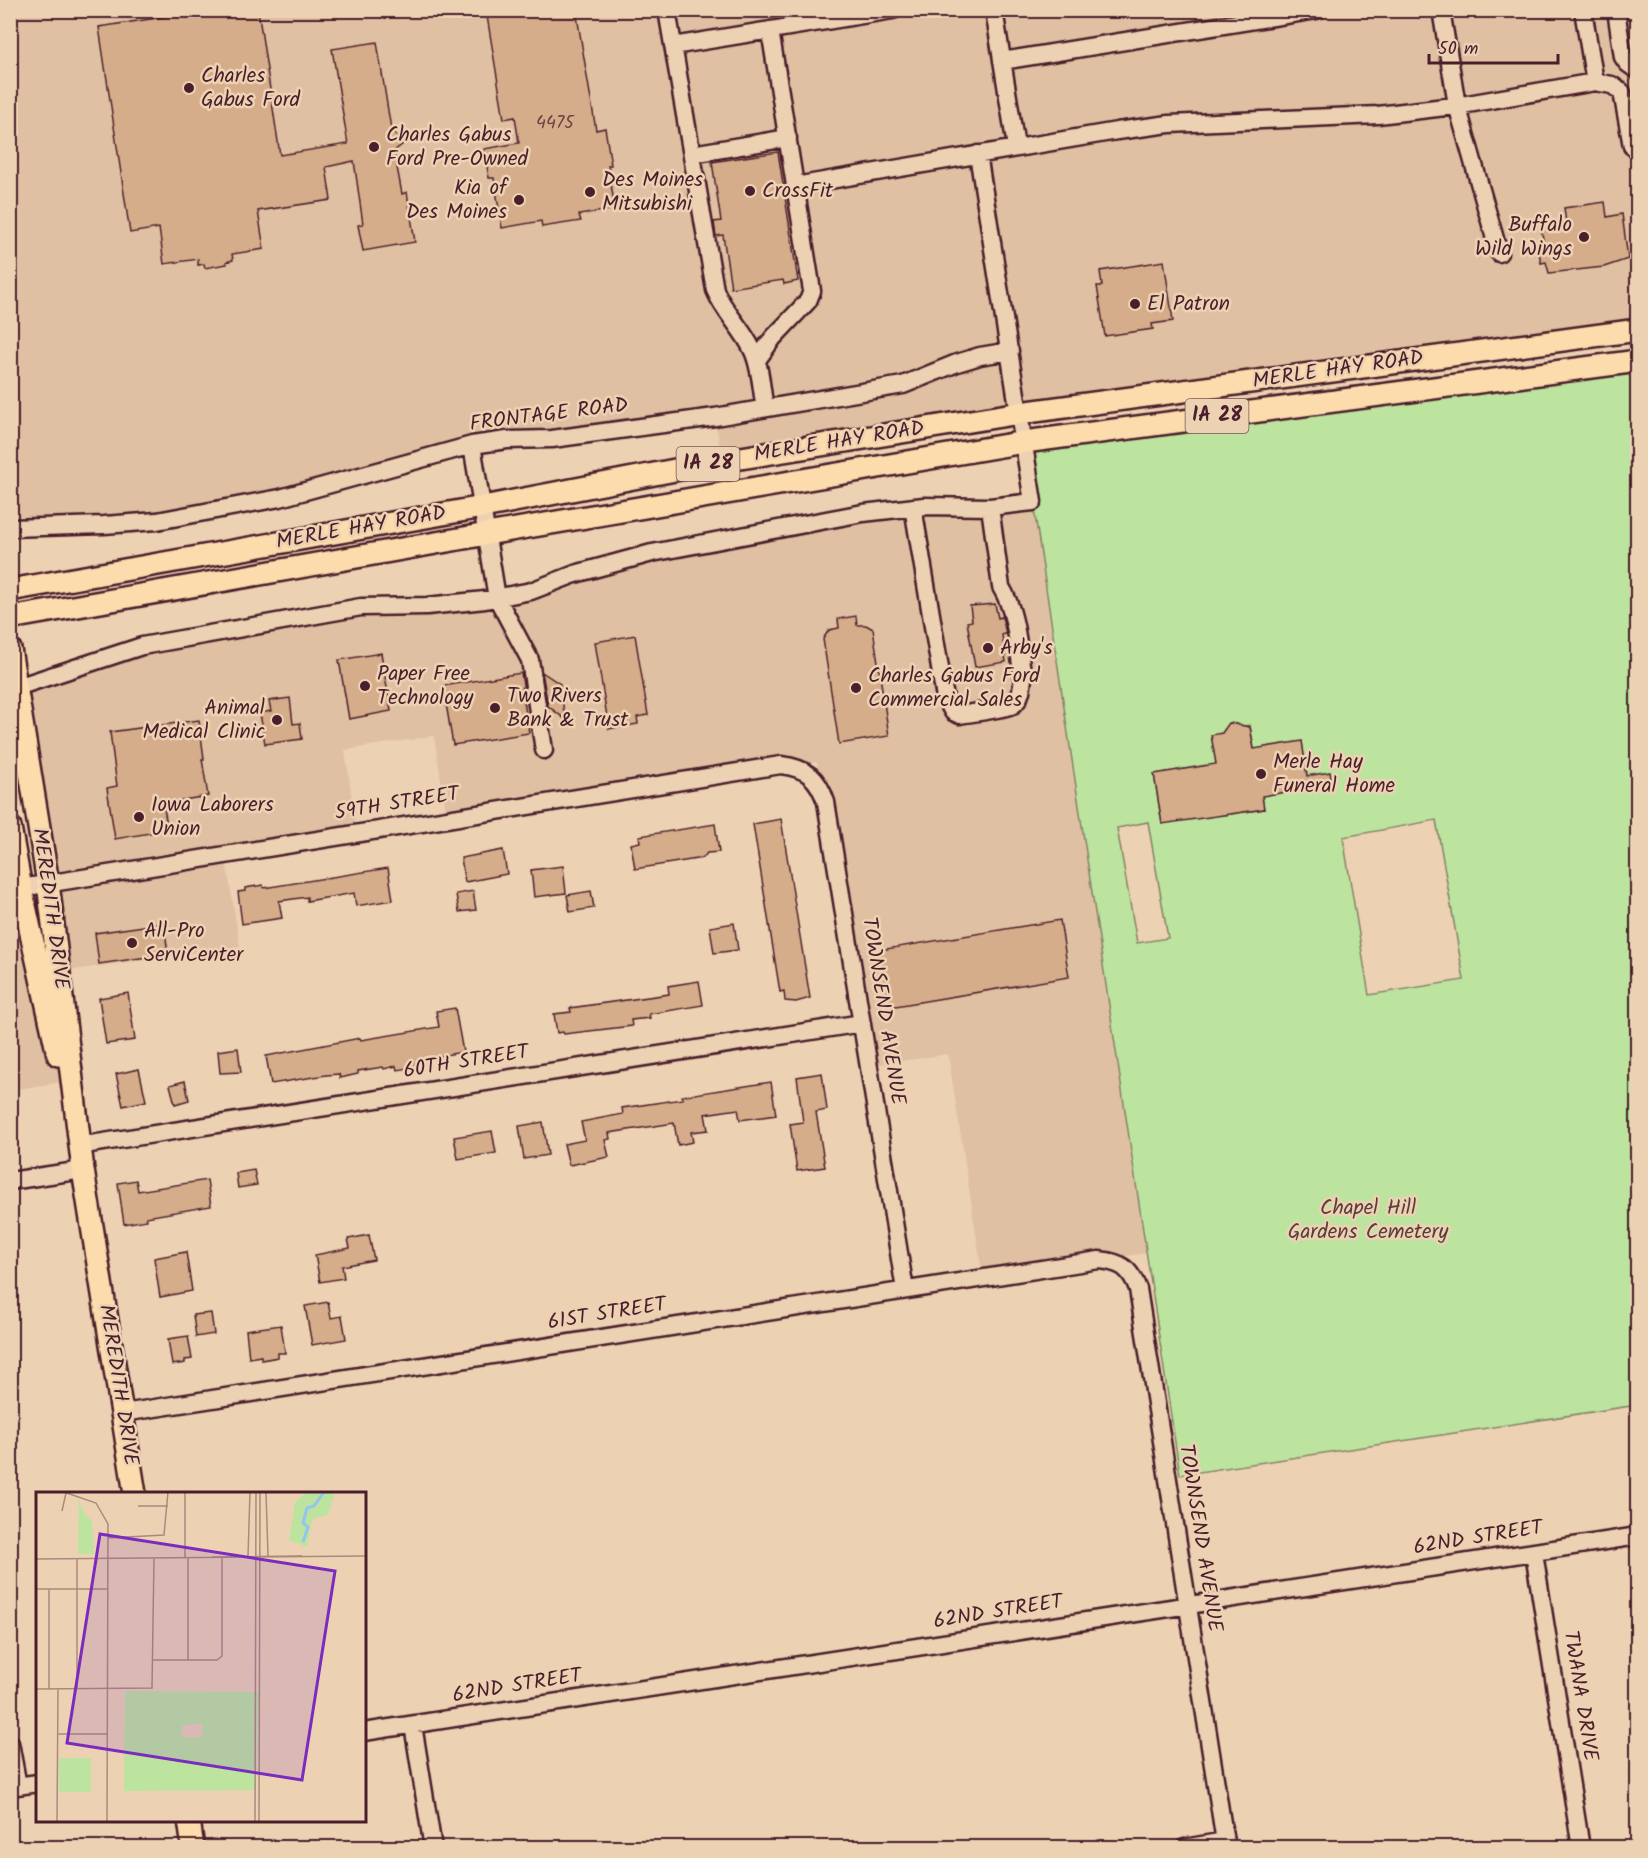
<svg xmlns="http://www.w3.org/2000/svg" width="1648" height="1858" font-family="Kalam,sans-serif">
  <rect width="100%" height="100%" fill="#ecd2b3"/>
  <filter id="ink" filterUnits="userSpaceOnUse"><feTurbulence type="fractalNoise" baseFrequency=".0167" numOctaves="2"/><feDisplacementMap in="SourceGraphic" scale="12" xChannelSelector="R" yChannelSelector="G"/><feConvolveMatrix kernelMatrix="1 2 1 2 8 2 1 2 1" color-interpolation-filters="sRGB"/></filter>
  <g filter="url(#ink)">
    <path fill="#dfc0a2" d="M10 11H1637V330L722 461 715 417 507 440 210 510 11 528Z
      M1033 502 1146 1253 983 1279 948 1054 868 1066 817 762 447 818 434 736 345 750 357 834 225 855 240 946 60 972 17 687 142 646 427 606 863 513Z
      M10 827 63 1082 11 1090H10Z"/>
    <path fill="#bce49f" stroke="#838265" stroke-width="1.5" fill-rule="evenodd" d="M1637 361V1405L1180 1475 1024 442ZM1230 723 1238 724V727L1250 725 1257 766 1267 764 1264 747 1302 741 1307 776 1330 772 1332 784 1262 796 1264 809 1225 815 1223 803 1162 824 1154 774 1206 765 1218 773 1222 733ZM1436 820 1464 980 1369 995 1343 837ZM1148 822 1168 938 1137 943 1117 828Z"/>
    <path fill="#d6ad8a" stroke="#4a1f2b" stroke-width="1.5" d="M209 10H258L280 155 348 144 332 49 377 42 391 129 403 144 394 151 402 194 407 192 415 242 363 251 358 225 363 224 354 161 326 167 331 200 258 211 264 249 232 254 233 260 226 262 227 264 205 268 204 264 198 265V259L164 264 159 228 130 233 99 27Z
      M486 10H576L596 130 605 128 611 165H608L615 209 579 215 581 221 542 227 541 221 502 228 494 178H489L484 149 519 143 515 117 504 119Z
      M778 152 798 281 784 284 783 280 731 288 723 235 716 236 714 222 721 221 712 162Z
      M1605 202 1607 217 1622 214 1628 259 1604 267 1549 273 1546 262 1541 263 1538 247 1544 246 1541 227 1566 223 1564 208Z
      M1164 261 1173 321 1152 324 1153 329 1105 336 1097 286H1102L1100 271Z
      M995 604 998 618 1002 617 1006 633 1002 635 1006 662 975 667 967 622 972 621 970 606Z
      M856 616 857 625H866L873 629 889 736 839 744 823 639 829 630 839 628 838 619Z
      M635 635 648 715 637 717 638 724 609 729 595 642Z
      M381 653 391 711 349 719 339 660Z
      M542 672 560 684 565 719 548 706Z
      M521 673 524 690 522 688 529 733 453 745 443 686Z
      M290 698 293 724 300 723 302 739 265 744 260 713 271 711 269 701Z
      M199 720 204 759H202L208 796 163 803 168 830 115 839 107 788 117 786 110 732Z
      M1229 723 1250 727 1254 749 1302 741 1307 776 1330 772 1332 785 1262 796 1264 809 1162 824 1154 774 1216 764 1211 735 1222 733Z
      M781 819 810 998 796 1002 785 1001 784 991 780 992 753 824Z
      M715 824 719 852 707 853 703 858 635 869 631 844 640 842 639 836Z
      M503 850 507 874 465 882 461 858Z
      M563 866 566 893 534 897 531 870Z
      M388 868 393 900 356 906 354 893 307 901V897L279 901 282 918 242 924 238 892 245 891V888L263 885 264 888Z
      M473 891 476 910 459 912 456 894Z
      M591 891 594 908 570 912 567 895Z
      M1060 920 1069 977 890 1007 880 950Z
      M164 923 168 954 99 964 95 933Z
      M734 923 738 950 714 953 710 927Z
      M699 981 703 1005 649 1014 650 1018 631 1020 632 1026 564 1034 563 1032 557 1033 554 1014 571 1012 570 1008 669 994 668 986Z
      M128 993 135 1040 106 1044 99 998Z
      M455 1008 463 1052 422 1059 423 1062 415 1063V1067L397 1070 396 1066 384 1069 383 1067 358 1071V1074L340 1078 339 1074 326 1075 271 1084 266 1056 360 1038 361 1040 439 1027 436 1011Z
      M238 1048 241 1072 220 1073 218 1051Z
      M139 1069 146 1101 123 1106 116 1074Z
      M822 1073 827 1110 816 1112 825 1167 797 1171 790 1124 803 1122 797 1077Z
      M185 1081 189 1100 175 1104 170 1085Z
      M771 1082 776 1115 740 1120 738 1109 705 1114 708 1130 691 1132 693 1142 678 1145 674 1123 609 1133 610 1139 605 1140 609 1157 569 1165 564 1144 585 1140 581 1122 623 1114 622 1108 683 1099 682 1096Z
      M543 1122 548 1155 524 1159 519 1126Z
      M492 1131 496 1153 458 1159 454 1137Z
      M254 1170 257 1185 238 1188 236 1173Z
      M136 1180 138 1191 207 1180 211 1206 146 1217 147 1220 124 1224 118 1183Z
      M369 1235 374 1260 342 1266 344 1278 320 1282 315 1255 350 1248 348 1239Z
      M186 1252 192 1291 160 1297 154 1258Z
      M328 1302 331 1318 342 1316 346 1339 312 1345 305 1306Z
      M211 1313 214 1334 196 1337 193 1315Z
      M281 1325 285 1353H278V1357L261 1360V1356L249 1358 246 1330Z
      M188 1336 192 1359 185 1360V1363L172 1365 168 1339Z"/>
    <g fill="none" stroke-linecap="round" stroke-linejoin="round">
      <g stroke="#4a1f2b" stroke-width="21">
        <path id="minor" d="M667 10 715 290C724 312 742 328 752 349 761 366 761 389 765 408
          M994 10 1016 147
          M1441 10 1457 105 1499 253
          M1583 10 1595 82
          M1616 10 1623 57 1627 63 1638 71
          M673 46 893 10
          M1002 61 1317 10
          M692 154 788 138
          M795 186 1117 131 1169 124 1378 115 1462 105 1595 82 1612 85 1622 92 1632 146 1638 150
          M757 360 773 338 808 301 812 291 770 30
          M472 445 497 598 530 660 544 750
          M913 507 945 698 953 712 960 715C970 713 1006 709 1013 705 1021 699 1022 687 1023 678 1018 649 1017 613 1001 587L990 507
          M10 528 104 525 157 521 280 498 472 445 507 440 552 439 715 417 903 385 957 363 980 356 1010 351
          M17 687 142 646 361 607 427 606 485 600 531 591 575 574 652 553 863 513 924 506 990 507 1033 502 978 154
          M21 888 781 765C807 768 818 778 826 802L905 1290
          M78 1146 862 1023
          M10 1181 83 1170
          M123 1413 1099 1260C1121 1262 1130 1268 1138 1289L1226 1848
          M1534 1553 1581 1848
          M413 1725 433 1848
          M364 1732 1638 1536
          M10 1743 18 1786
          M10 1787 38 1783
          M1184 1848 1225 1841"/>
      </g>
      <g stroke="#4a1f2b" stroke-width="26">
        <path id="major" d="M10 590 483 507 722 461 1020 413 1638 330
          M10 618 487 534 1024 442 1638 361
          M10 649 48 883 83 1170 135 1494
          M10 827 21 888 58 1055
          M189 1820 193 1848"/>
      </g>
      <use href="#minor" stroke="#ecd2b3" stroke-width="16"/>
      <use href="#major" stroke="#fcdcac" stroke-width="21"/>
    </g>
  </g>
  <g fill="#4a1f2b" stroke="#ecd2b3" stroke-width="2">
    <circle cx="189" cy="88" r="6"/>
    <circle cx="374" cy="147" r="6"/>
    <circle cx="750" cy="191" r="6"/>
    <circle cx="590" cy="192" r="6"/>
    <circle cx="519" cy="200" r="6"/>
    <circle cx="1584" cy="237" r="6"/>
    <circle cx="1135" cy="304" r="6"/>
    <circle cx="988" cy="648" r="6"/>
    <circle cx="365" cy="686" r="6"/>
    <circle cx="856" cy="688" r="6"/>
    <circle cx="495" cy="708" r="6"/>
    <circle cx="277" cy="720" r="6"/>
    <circle cx="1261" cy="774" r="6"/>
    <circle cx="139" cy="817" r="6"/>
    <circle cx="132" cy="943" r="6"/>
  </g>
  <g text-anchor="middle" dominant-baseline="central" stroke-width="5" stroke-linejoin="round" paint-order="stroke">
    <g font-size="18" fill="#6d4243">
      <text x="555" y="123">4475</text>
    </g>
    <g fill="#ecd2b3" stroke="#7b5554" stroke-width="1.5">
      <rect x="1185.5" y="399" width="63" height="34" rx="4.5"/>
      <rect x="676.5" y="447" width="63" height="34" rx="4.5"/>
    </g>
    <g font-size="20" font-weight="bold" fill="#4a1f2b">
      <text x="1217" y="416">IA 28</text>
      <text x="708" y="464">IA 28</text>
    </g>
    <g font-size="21" fill="#4a1f2b" stroke="#ecd2b3" text-anchor="start">
      <text x="201" y="76">Charles<tspan x="201" dy="24">Gabus Ford</tspan></text>
      <text x="386" y="135">Charles Gabus<tspan x="386" dy="24">Ford Pre-Owned</tspan></text>
      <text x="602" y="180">Des Moines<tspan x="602" dy="24">Mitsubishi</tspan></text>
      <text x="507" y="188" text-anchor="end">Kia of<tspan x="507" dy="24">Des Moines</tspan></text>
      <text x="762" y="191">CrossFit</text>
      <text x="1572" y="225" text-anchor="end">Buffalo<tspan x="1572" dy="24">Wild Wings</tspan></text>
      <text x="1147" y="304">El Patron</text>
      <text x="1000" y="648">Arby's</text>
      <text x="377" y="674">Paper Free<tspan x="377" dy="24">Technology</tspan></text>
      <text x="868" y="676">Charles Gabus Ford<tspan x="868" dy="24">Commercial Sales</tspan></text>
      <text x="507" y="696">Two Rivers<tspan x="507" dy="24">Bank &amp; Trust</tspan></text>
      <text x="265" y="708" text-anchor="end">Animal<tspan x="265" dy="24">Medical Clinic</tspan></text>
      <text x="1273" y="762">Merle Hay<tspan x="1273" dy="24">Funeral Home</tspan></text>
      <text x="151" y="805">Iowa Laborers<tspan x="151" dy="24">Union</tspan></text>
      <text x="144" y="931">All-Pro<tspan x="144" dy="24">ServiCenter</tspan></text>
    </g>
    <g font-size="21" fill="#4a1f2b" stroke="#ecd2b3">
      <text transform="translate(1338 370) rotate(-8)">MERLE HAY ROAD</text>
      <text transform="translate(549 415) rotate(-7)">FRONTAGE ROAD</text>
      <text transform="translate(839 442) rotate(-9)">MERLE HAY ROAD</text>
      <text transform="translate(361 528) rotate(-10)">MERLE HAY ROAD</text>
      <text transform="translate(397 804) rotate(-9)">59TH STREET</text>
      <text transform="translate(50 909) rotate(82)">MEREDITH DRIVE</text>
      <text transform="translate(883 1011) rotate(81)">TOWNSEND AVENUE</text>
      <text transform="translate(466 1062) rotate(-9)">60TH STREET</text>
      <text transform="translate(607 1314) rotate(-9)">61ST STREET</text>
      <text transform="translate(118 1385) rotate(81)">MEREDITH DRIVE</text>
      <text transform="translate(1200 1538) rotate(81)">TOWNSEND AVENUE</text>
      <text transform="translate(1478 1538) rotate(-9)">62ND STREET</text>
      <text transform="translate(998 1612) rotate(-9)">62ND STREET</text>
      <text transform="translate(517 1686) rotate(-9)">62ND STREET</text>
      <text transform="translate(1580 1696) rotate(81)">TWANA DRIVE</text>
    </g>
    <g font-size="21" fill="#5b3d3c" stroke="#ecd2b3">
      <text x="1368" y="1208">Chapel Hill<tspan x="1368" dy="24">Gardens Cemetery</tspan></text>
    </g>
  </g>
  <g transform="translate(36 1492)">
    <rect width="330" height="330" fill="#ecd2b3"/>
    <path d="M271 0H299L292 23 278 26 275 32 271 55 253 48 259 10ZM43 7 47 20 56 29 58 62H42ZM89 199 222 200 220 298 88 299ZM166 232V245H146V233ZM23 266H55V300H23Z" fill="#bce49f" fill-rule="evenodd"/>
    <path fill="none" stroke="#94c4f0" stroke-width="3" d="M267 50 272 35 267 31 271 16 278 14 288 0"/>
    <path fill="none" stroke="#ab8a7d" stroke-width="1.5" d="M28 0 60 11 72 32 71 330M230 0 232 64M102 14H132M26 19 30 1M72 46 128 43 132 0M212 64 214 0M176 65 266 64M149 66V0M0 67 330 64M0 97H72M13 97V197M117 168H181L186 164V65M152 168V66M0 197 116 196 118 66M41 197V67M22 242H72M21 330 22 197M219 330 220 0M223 330 224 0M295 330H330"/>
    <path fill="#7b2cbf" fill-opacity="0.15" stroke="#7b2cbf" stroke-width="3" d="M64 42 299 79 266 288 31 251Z"/>
    <rect width="330" height="330" fill="none" stroke="#4a1f2b" stroke-width="3"/>
  </g>
  <rect width="1648" height="1858" fill="none" stroke="#ecd2b3" stroke-width="36"/>
  <rect x="18" y="18" width="1612" height="1822" fill="none" stroke="#4a1f2b" stroke-width="2" filter="url(#ink)"/>
  <path d="M1429 54v9h129v-9" fill="none" stroke="#4a1f2b" stroke-width="3"/>
  <text x="1438" y="54" font-size="18" fill="#4a1f2b" stroke="#ecd2b3" stroke-width="4.5" paint-order="stroke">50 m</text>
</svg>
